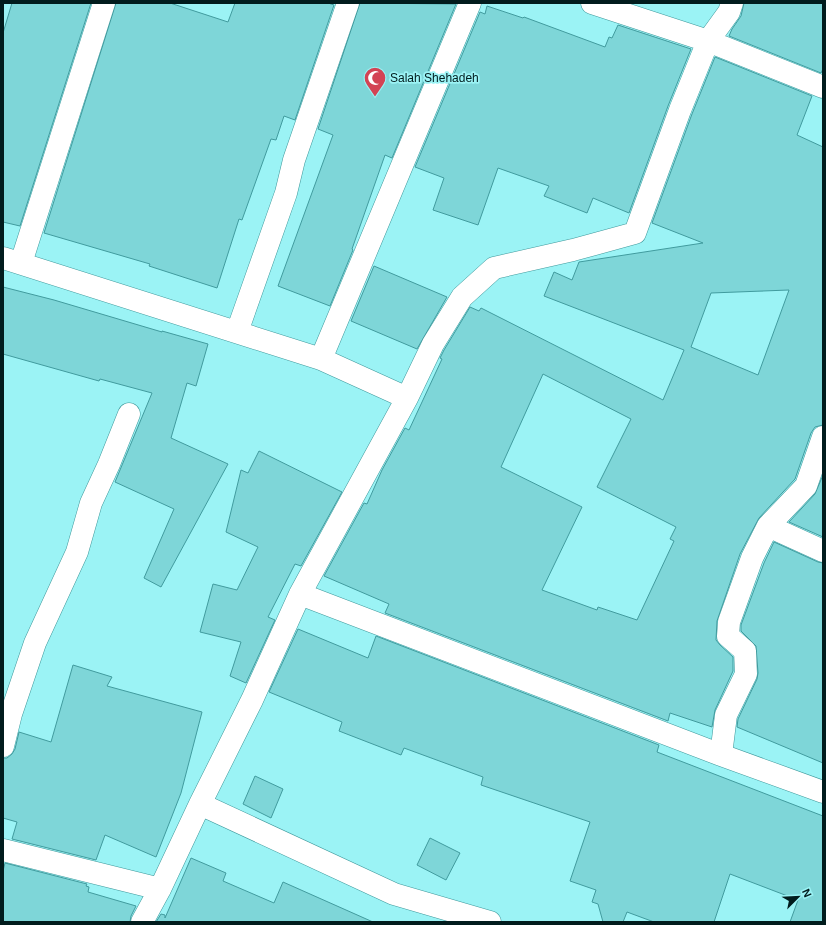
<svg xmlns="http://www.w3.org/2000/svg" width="826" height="925" font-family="Helvetica,sans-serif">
  <rect width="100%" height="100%" fill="#9bf3f5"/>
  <path fill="#7ed6d8" stroke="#419b9e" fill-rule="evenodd" d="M12 3H91L20 226 3 222V33Z
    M116 3H170L228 22 235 3H328L334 5 295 120 284 116 276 140 271 139 242 220 239 219 217 288 149 266 150 264 44 233Z
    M360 3 456 4 392 158 385 155 352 249 353 250 330 306 278 286 333 135 318 129Z
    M744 3H823V69L821 73 729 36 732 29 741 16Z
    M487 6 523 18 524 17 605 47 609 37 612 38 618 25 691 49 668 106 629 213 593 198 587 213 544 196 549 186 498 168 478 225 433 210 444 178 415 167 480 12 485 14Z
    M715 57 812 96 797 135 823 147V425L815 427 811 433 795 479 759 518 740 554 717 621 716 640 720 645 733 657V671L715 710 712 727 670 713 668 721 385 613 389 604 324 576 364 503 367 504 382 470 405 428 409 430 442 359 440 358 444 350 470 307 479 311 481 308 663 400 684 350 544 296 554 272 572 280 579 262 703 243 652 223 692 114ZM789 290 758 375 691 347 711 293ZM543 374 631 419 597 487 676 527 670 539 674 541 637 620 598 607 597 610 542 590 582 507 501 467Z
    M374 266 447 297 417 349 351 321Z
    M3 287 54 300 162 332V331L208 344 196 386 187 383 171 438 228 464 161 587 144 578 174 509 115 482 152 393 100 379 99 381 3 354Z
    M259 451 342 492 301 566 295 564 268 617 275 620 246 683 230 676 241 642 200 632 213 584 237 590 258 547 226 532 241 470 248 473Z
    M823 475V537L789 522 815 494Z
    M774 542 818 562 823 563V763L737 727 738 719 757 679 758 673 756 646 741 631V625L764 563Z
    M298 629 368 658 376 636 659 745 657 752 823 816V922H790L798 900 730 874 714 922H654L627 912 623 922H603L598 904 592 902 596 890 570 881 590 822 481 785 483 777 404 748 401 755 339 731 342 722 269 692Z
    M73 665 112 677 107 686 202 712 181 793 156 857 105 835 96 860 12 839 17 822 3 818V758H7L12 754 15 749 19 732 51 742Z
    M255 776 283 789 271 818 243 804Z
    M430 838 460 853 446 880 417 865Z
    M191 858 226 873 223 881 274 903 283 882 373 922H156L161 914 165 915V918Z
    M5 863 87 884 86 886 89 887 88 892 136 906 131 916 130 922H3V871Z"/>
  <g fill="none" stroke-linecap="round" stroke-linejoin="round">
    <g stroke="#3f999c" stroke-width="23">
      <path id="minor" d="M592 3 708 41 823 87
        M3 258 321 359 407 398
        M21 263 104 3
        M237 332 286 193 294 160 348 3
        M321 359 470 3
        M768 526 823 551
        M300 594 721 755 823 792
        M3 746 11 714 35 643 77 552 91 503 109 464 129 414
        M721 755 726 715 746 674 745 651 728 636 729 622 752 558 768 526 806 486 823 437
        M200 804 394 894 490 922
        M3 850 160 889
        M142 922 160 889 200 804 252 700 300 594 407 398 433 344 462 297 494 268 573 250 635 233 680 110 708 41 729 12 732 3"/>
    </g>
    <use href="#minor" stroke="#fff" stroke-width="22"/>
  </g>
  <defs>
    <g id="mosque-pin" transform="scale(1.15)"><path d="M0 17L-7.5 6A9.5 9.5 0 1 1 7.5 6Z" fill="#d34354" stroke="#9bf3f5"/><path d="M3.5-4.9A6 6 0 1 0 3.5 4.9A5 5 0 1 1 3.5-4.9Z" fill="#fff"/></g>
  </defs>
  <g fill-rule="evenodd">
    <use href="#mosque-pin" x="375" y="78"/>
  </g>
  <g text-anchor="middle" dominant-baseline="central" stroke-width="3.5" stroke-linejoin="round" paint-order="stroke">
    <g font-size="12" fill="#011c1d" stroke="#9bf3f5" text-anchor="start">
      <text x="390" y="78">Salah Shehadeh</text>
    </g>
  </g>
  <rect width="826" height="925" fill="none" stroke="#011c1d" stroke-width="8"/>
  <g transform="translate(798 897) rotate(66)" stroke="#9bf3f5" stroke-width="3" paint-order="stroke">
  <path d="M0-3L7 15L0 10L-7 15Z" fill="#011c1d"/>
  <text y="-6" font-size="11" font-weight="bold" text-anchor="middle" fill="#011c1d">N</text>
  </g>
</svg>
